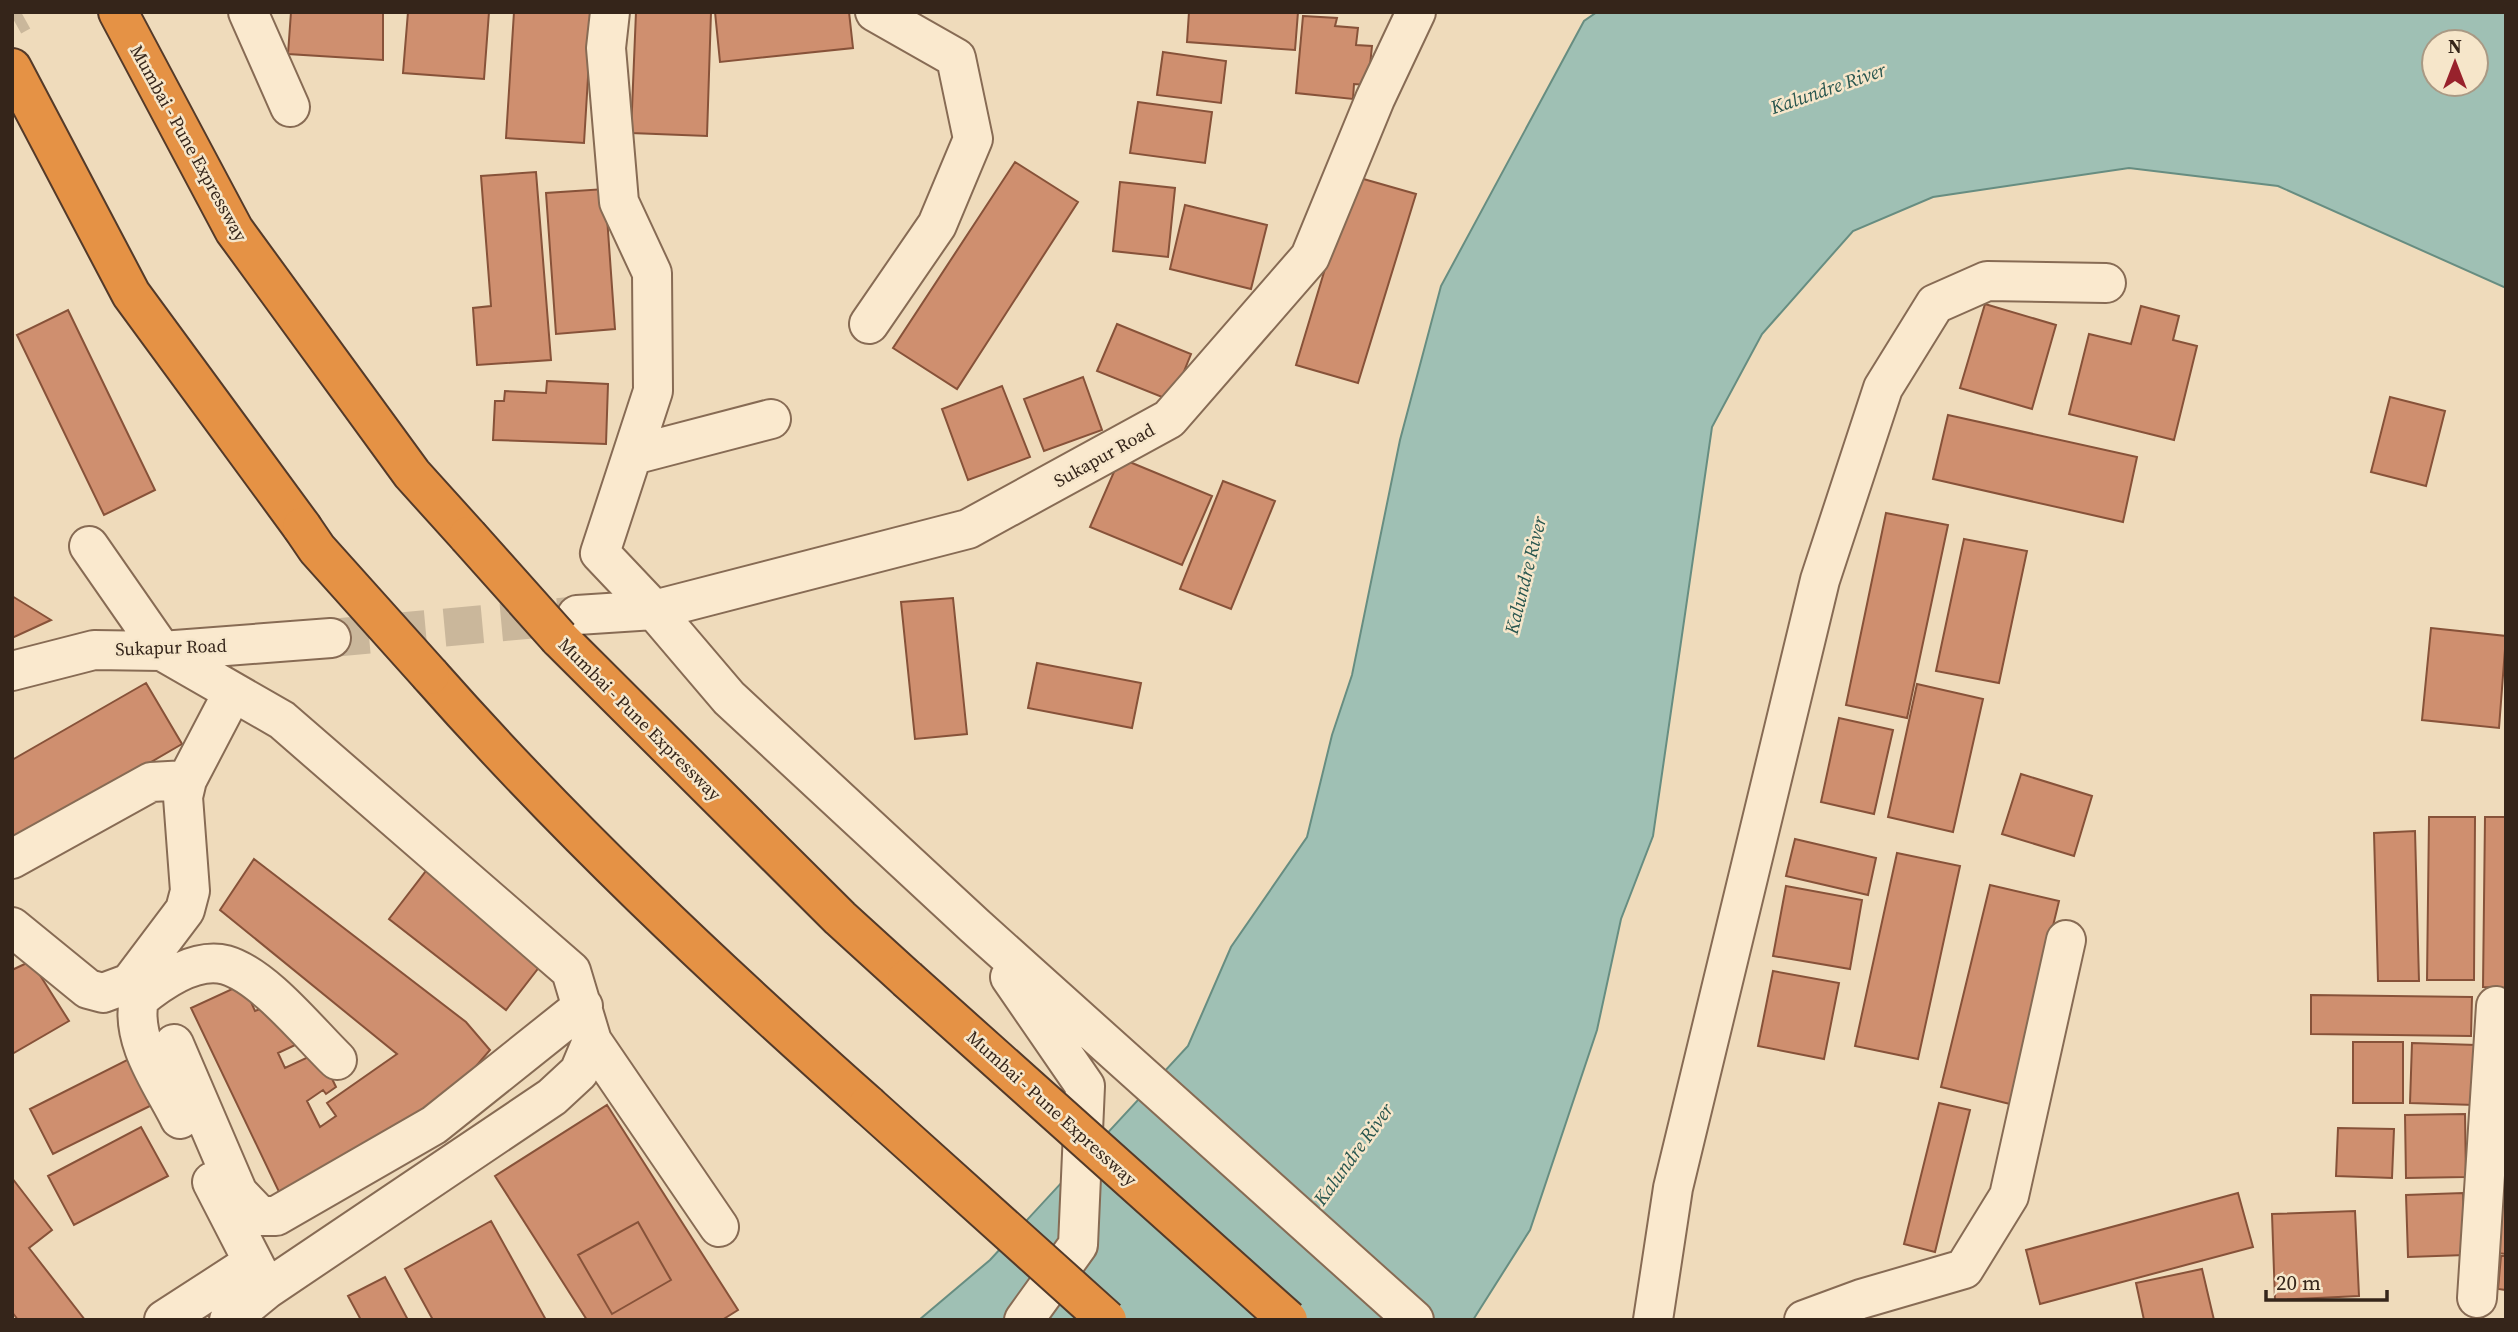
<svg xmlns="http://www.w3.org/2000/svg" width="2518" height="1332" font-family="'Source Serif 4',serif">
  <rect width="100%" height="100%" fill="#efdbbb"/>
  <path fill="#9fc0b4" stroke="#678d81" stroke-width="2" fill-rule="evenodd" d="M1597 12H2506V288L2278 186 2129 168 1933 197 1853 231 1762 334 1712 427 1653 836 1621 919 1597 1030 1530 1230 1473 1320H919L990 1260 1188 1046 1231 947 1307 837 1332 735 1352 675 1400 440 1441 286 1584 21ZM2434 42H2476V84H2434Z"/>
  <path fill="#cf8f6f" stroke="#875239" stroke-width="2" d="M291 12H383V60L288 54Z
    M408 12H489L484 79 403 73Z
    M514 12H592L584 143 506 138Z
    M636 12H711L707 136 631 133Z
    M715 12H849L853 48 720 62Z
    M1189 12H1298L1295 50 1187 42Z
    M1303 16 1337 18 1335 26 1358 28 1356 45 1372 46 1368 85 1354 84 1353 99 1296 93Z
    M1163 52 1226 61 1221 103 1157 95Z
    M1138 102 1212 112 1205 163 1130 153Z
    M1015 162 1078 202 957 389 893 348Z
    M536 172 551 360 477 365 473 308 491 306 481 176Z
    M1353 176 1416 194 1358 383 1296 365Z
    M1120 182 1175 188 1168 257 1113 251Z
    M605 189 615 329 556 334 546 193Z
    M1185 205 1267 225 1251 289 1170 269Z
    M1985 304 2056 325 2032 409 1960 388Z
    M2141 306 2179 316 2173 340 2197 346 2174 440 2069 414 2089 334 2131 344Z
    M68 310 155 490 104 515 17 335Z
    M1117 324 1191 354 1172 401 1097 371Z
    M1083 377 1102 430 1044 451 1024 399Z
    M547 381 608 384 606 444 493 440 495 401H504L505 391 546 393Z
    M1002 386 1030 457 968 480 942 409Z
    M2390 397 2445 411 2426 486 2371 472Z
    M1948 415 2137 457 2123 522 1933 479Z
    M1120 458 1212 496 1182 565 1090 527Z
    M1223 481 1275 501 1231 609 1180 589Z
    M1886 513 1948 525 1907 718 1846 705Z
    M1964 539 2027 551 1999 683 1936 671Z
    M12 596 51 620 12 638Z
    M953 598 967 734 915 739 901 602Z
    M2431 628 2506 636 2499 728 2422 720Z
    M1037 663 1141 683 1132 728 1028 708Z
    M146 683 182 744 12 843V760Z
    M1917 684 1983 699 1953 832 1888 817Z
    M1839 718 1893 730 1874 814 1821 802Z
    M2021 774 2092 796 2074 856 2002 834Z
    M2429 817H2475L2474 980H2427Z
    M2485 817H2506V988L2483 987Z
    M2415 831 2419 981H2378L2374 833Z
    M1795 839 1876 858 1868 895 1786 876Z
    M1897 853 1960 866 1918 1059 1855 1046Z
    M254 859 466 1022 490 1050 441 1107 282 1198 191 1008 243 984 255 1011 271 1005 306 1040 278 1053 285 1068 319 1052 336 1087 326 1094 323 1090 307 1101 320 1127 336 1116 327 1103 397 1054 220 910Z
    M429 867 547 957 506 1010 389 919Z
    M1990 885 2059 901 2010 1104 1941 1087Z
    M1786 886 1862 900 1850 969 1773 956Z
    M31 961 69 1021 12 1054V970Z
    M1773 971 1839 983 1824 1059 1758 1046Z
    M2311 995 2472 997 2471 1036 2311 1034Z
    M2353 1042H2403V1103H2353Z
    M2412 1043 2476 1045 2475 1105 2410 1103Z
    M129 1059 152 1105 53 1154 30 1109Z
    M2506 1081V1254L2487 1252Z
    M1939 1103 1970 1110 1935 1252 1904 1244Z
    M607 1105 738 1310 722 1320H587L495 1176Z
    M2465 1114 2466 1177 2406 1178 2405 1115Z
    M141 1127 168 1176 74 1225 48 1176Z
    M2338 1128 2394 1129 2392 1178 2336 1176Z
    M12 1178 52 1230 29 1248 85 1320H18L12 1312Z
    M2238 1193 2253 1247 2040 1304 2026 1250Z
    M2463 1193 2465 1255 2408 1257 2406 1195Z
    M2355 1211 2359 1296 2275 1300 2272 1214Z
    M491 1221 546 1320H433L405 1269Z
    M638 1222 671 1280 612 1314 578 1255Z
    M2501 1256H2506V1290L2498 1289Z
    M2202 1269 2214 1320H2144L2136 1283Z
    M385 1277 408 1320H361L348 1296Z"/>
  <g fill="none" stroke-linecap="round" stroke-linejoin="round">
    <path stroke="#cab79b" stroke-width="38" stroke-dasharray="38 19" stroke-linecap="butt" d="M12 17 21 12
      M331 638 570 616"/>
    <g stroke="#876b54" stroke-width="42">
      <path id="minor" d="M248 12 290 107
        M610 12 606 48 619 202 652 273 653 391 600 553 654 610 729 698 975 926 1414 1320
        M869 324 937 225 973 139 956 58 875 12
        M633 455 771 419
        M89 546 162 651 282 720 571 971 592 1041 579 1072 552 1097 267 1289 229 1320
        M577 615 654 610 968 529 1169 419 1310 257 1375 99 1416 12
        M12 671 94 650 162 651 331 638
        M12 859 151 782 187 780
        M12 927 88 989 103 993 130 983 185 910 190 891 183 797 187 780 233 692
        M1010 977 1085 1086 1078 1245 1024 1320
        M592 1041 719 1227
        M174 1044 238 1193 260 1216H276L434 1125 583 1006
        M180 1119C162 1083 130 1041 139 999 161 981 196 957 226 965 264 976 309 1033 337 1060
        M212 1182 267 1289
        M2477 1298 2496 1006
        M164 1320 252 1263
        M1653 1320 1673 1188 1820 580 1883 388 1935 304 1987 281 2106 283
        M1804 1320 1861 1299 1964 1269 2009 1196 2066 940"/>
    </g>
    <g stroke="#543a29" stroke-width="42">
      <path id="highway" d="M118 12 234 230 412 474 468 536
        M12 68 131 294 302 527
        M559 638 840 918 907 979
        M430 675C565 828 715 969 868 1105"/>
    </g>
    <use href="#minor" stroke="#fae9ce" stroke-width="38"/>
    <use href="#highway" stroke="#e59245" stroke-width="38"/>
    <g stroke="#543a29" stroke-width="42" stroke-linecap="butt">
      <path id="highway-bridge" d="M302 527 317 549 430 675
        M468 536 559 638
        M907 979 1288 1320
        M868 1105 1107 1320"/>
    </g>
    <use href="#highway-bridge" stroke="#e59245" stroke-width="38"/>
  </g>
  <g text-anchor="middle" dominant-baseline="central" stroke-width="5" stroke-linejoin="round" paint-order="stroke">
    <g font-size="18" fill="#35251a" stroke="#f6e6ca">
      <text transform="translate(189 143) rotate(61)">Mumbai - Pune Expressway</text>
      <text transform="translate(1104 455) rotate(-29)">Sukapur Road</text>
      <text transform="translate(171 647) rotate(-2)">Sukapur Road</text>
      <text transform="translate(640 719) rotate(45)">Mumbai - Pune Expressway</text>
      <text transform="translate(1052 1108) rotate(42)">Mumbai - Pune Expressway</text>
    </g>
    <g font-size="19" font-style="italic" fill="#28564f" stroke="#f6e6ca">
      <text transform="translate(1828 88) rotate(-19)">Kalundre River</text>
      <text transform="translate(1525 575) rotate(-76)">Kalundre River</text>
      <text transform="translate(1353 1154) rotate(-54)">Kalundre River</text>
    </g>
  </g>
  <rect width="2518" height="1332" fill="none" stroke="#35251a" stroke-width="28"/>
  <g transform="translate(2455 63)"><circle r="33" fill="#f6e6ca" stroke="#a99984" stroke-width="2"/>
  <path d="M0-5L12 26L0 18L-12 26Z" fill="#98222c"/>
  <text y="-10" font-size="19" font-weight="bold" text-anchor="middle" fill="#35251a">N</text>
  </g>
  <path d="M2266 1290v10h121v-10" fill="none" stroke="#35251a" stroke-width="3.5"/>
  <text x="2276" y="1290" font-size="21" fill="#35251a" stroke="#f6e6ca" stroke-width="5" paint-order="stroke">20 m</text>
</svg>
